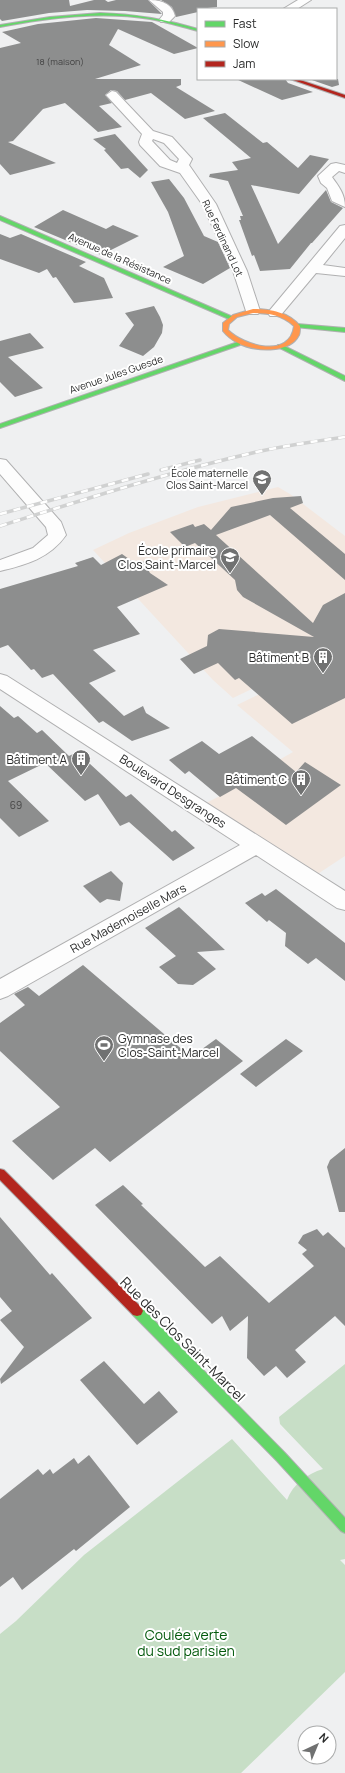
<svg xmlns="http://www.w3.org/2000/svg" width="345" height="1773" font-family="Manrope,sans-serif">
  <rect width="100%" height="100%" fill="#eff0f1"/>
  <path fill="#f3e8e0" d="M278 487 290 494 345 536V644L233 698 213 680 93 550 129 533 198 507Z
    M345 653V856L310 879 198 807 236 788 233 786 293 752 237 705Z"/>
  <path fill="#c7dec6" d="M345 1364V1559L340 1560 345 1565V1672L241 1773H0V1634L16 1621 84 1555 232 1439 287 1500C293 1484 307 1474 323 1469L280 1424 279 1417Z"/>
  <path fill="#8d8e8e" d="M0 0H69L70 6 94 0H105L108 2 116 0H148L162 14 125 11 87 10 49 13 2 21 0 19Z
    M161 0H217V7L198 9V12L176 17 172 7Z
    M96 18 152 22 198 48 174 54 118 29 109 45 141 65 95 79H181V85L176 87 215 111 185 119 151 93 125 100 117 91 111 90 105 95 112 103 99 106 122 127 98 132 65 103 43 109 13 141 8 142 56 163 10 175 0 164V48L21 43 2 32 38 24Z
    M236 79H285L288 83 313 92 282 100Z
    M309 79H338L339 85 332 87Z
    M225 113 263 143 267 142 298 168 310 155 329 159 299 194 251 185 278 244 326 190 331 202 343 208 312 243H311L290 269 260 271 254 255 252 256 239 220H241L240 216H243L228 181 209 177 210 174 238 170 232 162 251 158 203 118Z
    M115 134 148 170 140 178 128 168 121 169 104 150 106 149 93 139Z
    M169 179 184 198 204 236 218 242 230 268 203 284 163 267 184 256 168 212 151 182Z
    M63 210 106 229 113 225 139 236 101 255 34 227Z
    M0 234 10 238 21 234 86 262 79 266 104 278 113 298 74 303 56 277 53 278 47 269 39 273 0 259Z
    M154 306 160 317 163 325 162 333 154 347 143 356 119 346 134 325 125 313Z
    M30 333 44 348 8 357 43 388 15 397 0 382V341Z
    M301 496 303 503 290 508 345 554V580L270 515 216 535 313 623 323 605 345 593V698L292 724 239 678 235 680 218 663 194 674 180 659 207 646 208 635 219 629 314 637 243 597 237 590 235 580 195 543 185 547 170 532 193 524 195 527 204 524 211 530 231 507 273 498Z
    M122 554 136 564 143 561 150 573 168 585 117 607 140 634 93 650 116 671 89 683 124 716 143 706 146 713 170 728 132 741 103 721 99 723 53 674 42 678 34 669 31 670 8 645 0 648V589L78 566 75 563 93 557 101 565Z
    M0 706 14 718 18 716 37 733 42 730 69 756 77 752 126 797 131 794 172 832 175 830 195 848 173 861 129 822 120 826 98 794 85 801 45 763 8 781 49 821 19 837 0 818Z
    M252 736 296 772 305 762 341 785 286 825 236 788 220 797 189 771 185 774 169 760 202 741 219 754Z
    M111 871 123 883 120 901 107 899 100 903 83 886Z
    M276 889 345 943V981L316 958 308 964 285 946 286 933 269 920 267 922 245 903 262 893 265 896Z
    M179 907 225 950 197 952 216 969 193 985 178 984 159 967 176 956 145 928Z
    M83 965 191 1057 216 1039 243 1061 110 1162 95 1148 53 1180 12 1141 60 1107 0 1051V1023L25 1005 14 994 28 987 39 996Z
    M286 1039 303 1051 256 1087 240 1074Z
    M345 1148V1212H339L327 1167 330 1160Z
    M123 1185 143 1204 141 1205 205 1267 220 1256 269 1303 314 1266 302 1254 307 1250 298 1243 303 1235 317 1229 323 1236 328 1232 345 1248V1326L335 1316 295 1350 306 1362 287 1378 276 1366 264 1376 247 1358 248 1316 230 1331 222 1316 212 1324 95 1205Z
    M0 1217 50 1275 52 1273 92 1318 1 1384 0 1379 24 1347 0 1320 12 1311 0 1297Z
    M104 1361 144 1404 159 1391 178 1412 137 1445 80 1380Z
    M89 1455 130 1507 76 1551 74 1549 22 1590 13 1577 0 1587V1499L38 1469 43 1475 50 1469 53 1474 74 1458 78 1464Z"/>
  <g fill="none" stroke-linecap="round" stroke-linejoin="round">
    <g stroke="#b0b0b1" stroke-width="2">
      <path id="street" d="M149 0C160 0 172 3 175 16L169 22H161L159 20 163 15V12Z
        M298 0H311L297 9H283Z
        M112 91 116 92 153 131 172 137 192 159 189 165 216 204 247 271 260 311 258 314H248L246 311 233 271 202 204 180 173 160 166 140 145 139 142 142 134 106 95ZM153 139 164 143 179 159 177 163 170 160 152 141Z
        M336 163 345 165V173L339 171 332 177C339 187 345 194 345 207L332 201 327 188 321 183 318 176 331 164Z
        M345 225V238L323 265 345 268V276L316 273 280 316H270L268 313 270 310 340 226Z
        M0 459 6 460 61 522 66 535C50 558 26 565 0 571V560L33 548 48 535 46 527 0 474Z
        M0 674 7 676 345 891V910L337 908 256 855 8 996 0 999V979L240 845 0 689Z"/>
    </g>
    <g stroke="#b0b0b1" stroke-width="2">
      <path id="fast" d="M100 13C134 14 165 19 198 29V31C182 27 167 22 150 19 100 11 49 18 0 27V25L50 17Z
        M0 216 233 317 234 318 229 319 0 220Z
        M297 324 345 328V332L295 327V325Z
        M238 342 240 343V345L0 428V424Z
        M278 345H282L345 376V381L278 347Z
        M137 1306 141 1307 285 1453 345 1518V1533L341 1531 277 1461 133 1315 131 1311 133 1307Z"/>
    </g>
    <g stroke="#b0b0b1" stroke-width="2">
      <path id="slow" d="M253 309C271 309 288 312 300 326 300 329 300 333 299 335 289 355 253 351 238 343 232 340 227 336 223 331V323L233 315ZM253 313C269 313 282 315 294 326 290 359 244 346 228 330L229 324 237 317Z"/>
    </g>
    <g stroke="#b0b0b1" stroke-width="2">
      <path id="jam" d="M290 79H297L345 95V98Z
        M0 1169 4 1170 141 1307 143 1311 141 1315 137 1316 133 1315 0 1180Z"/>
    </g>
    <use href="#street" fill="#fdfdfd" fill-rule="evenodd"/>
    <use href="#fast" fill="#63d668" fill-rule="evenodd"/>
    <use href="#slow" fill="#ff974d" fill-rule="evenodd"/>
    <use href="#jam" fill="#b3261e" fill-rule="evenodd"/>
    <g stroke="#d0d1d1" stroke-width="3.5">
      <path id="rail" d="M161 470 200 460
        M0 514 148 474
        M0 526C86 499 172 471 261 451 289 445 317 441 345 437"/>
    </g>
    <use href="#rail" stroke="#fff" stroke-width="2.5" stroke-dasharray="7" stroke-linecap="butt"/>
  </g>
  <defs>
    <g id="school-pin" transform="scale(1)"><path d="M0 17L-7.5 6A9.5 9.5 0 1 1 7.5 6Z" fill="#707171" stroke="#fff"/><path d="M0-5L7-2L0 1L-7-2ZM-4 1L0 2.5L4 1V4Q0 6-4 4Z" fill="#fff"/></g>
    <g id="building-pin" transform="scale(1)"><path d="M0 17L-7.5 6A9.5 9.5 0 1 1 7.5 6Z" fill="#707171" stroke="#fff"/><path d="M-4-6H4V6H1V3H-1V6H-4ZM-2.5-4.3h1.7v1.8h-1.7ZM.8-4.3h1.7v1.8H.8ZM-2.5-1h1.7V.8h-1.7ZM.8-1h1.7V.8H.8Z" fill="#fff"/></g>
    <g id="stadium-pin" transform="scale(1)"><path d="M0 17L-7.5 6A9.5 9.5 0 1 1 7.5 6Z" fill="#707171" stroke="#fff"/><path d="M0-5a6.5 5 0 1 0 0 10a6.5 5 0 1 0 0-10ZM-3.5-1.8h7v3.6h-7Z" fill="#fff"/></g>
  </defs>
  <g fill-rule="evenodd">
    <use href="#school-pin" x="262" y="479"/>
    <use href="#school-pin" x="230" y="557"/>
    <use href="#building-pin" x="323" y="657"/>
    <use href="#building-pin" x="81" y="759"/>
    <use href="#building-pin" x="301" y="779"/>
    <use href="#stadium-pin" x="104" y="1045"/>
  </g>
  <g text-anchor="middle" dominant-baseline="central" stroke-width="4" stroke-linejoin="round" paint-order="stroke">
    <g font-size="9" fill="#444">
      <text x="60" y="61">18 (maison)</text>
    </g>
    <g font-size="10" fill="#2b2c2c" stroke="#fff">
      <text transform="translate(223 238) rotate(65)">Rue Ferdinand Lot</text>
      <text transform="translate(120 258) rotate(24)">Avenue de la Résistance</text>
      <text transform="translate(116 374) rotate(-19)">Avenue Jules Guesde</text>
    </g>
    <g font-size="10" fill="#2b2c2c" stroke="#fff" text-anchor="end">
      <text x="248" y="473">École maternelle<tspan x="248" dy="12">Clos Saint-Marcel</tspan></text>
    </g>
    <g font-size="10" fill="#444">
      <text x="16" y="805">69</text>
    </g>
    <g font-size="12" fill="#2b2c2c" stroke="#fff" text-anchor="end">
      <text x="216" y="550">École primaire<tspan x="216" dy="14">Clos Saint-Marcel</tspan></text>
      <text x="309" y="657">Bâtiment B</text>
      <text x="67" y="759">Bâtiment A</text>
      <text x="287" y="779">Bâtiment C</text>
      <text x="118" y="1038" text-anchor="start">Gymnase des<tspan x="118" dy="14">Clos-Saint-Marcel</tspan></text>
    </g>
    <g font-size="12" fill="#2b2c2c" stroke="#fff">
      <text transform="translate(173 791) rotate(33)">Boulevard Desgranges</text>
      <text transform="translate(128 918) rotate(-29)">Rue Mademoiselle Mars</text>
    </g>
    <g font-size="14" fill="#2b2c2c" stroke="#fff">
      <text transform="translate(183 1339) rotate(45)">Rue des Clos Saint-Marcel</text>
    </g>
    <g font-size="14" fill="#045a0d" stroke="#fff">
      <text x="186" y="1634">Coulée verte<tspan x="186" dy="16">du sud parisien</tspan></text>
    </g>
  </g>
  <rect x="197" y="8" width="140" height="72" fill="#ffffff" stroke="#aaabab"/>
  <rect x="205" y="21" width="20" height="6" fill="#63d668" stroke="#aaabab"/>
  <text x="233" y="28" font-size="12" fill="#2b2c2c">Fast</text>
  <rect x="205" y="41" width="20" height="6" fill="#ff974d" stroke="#aaabab"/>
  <text x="233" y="48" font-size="12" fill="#2b2c2c">Slow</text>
  <rect x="205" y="61" width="20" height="6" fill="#b3261e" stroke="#aaabab"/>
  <text x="233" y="68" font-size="12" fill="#2b2c2c">Jam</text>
  <g transform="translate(317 1745) rotate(44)"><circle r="19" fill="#ffffff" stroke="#aaabab"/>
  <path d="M0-3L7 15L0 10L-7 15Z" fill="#707171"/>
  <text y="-6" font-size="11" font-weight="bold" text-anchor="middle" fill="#2b2c2c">N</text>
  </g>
</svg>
